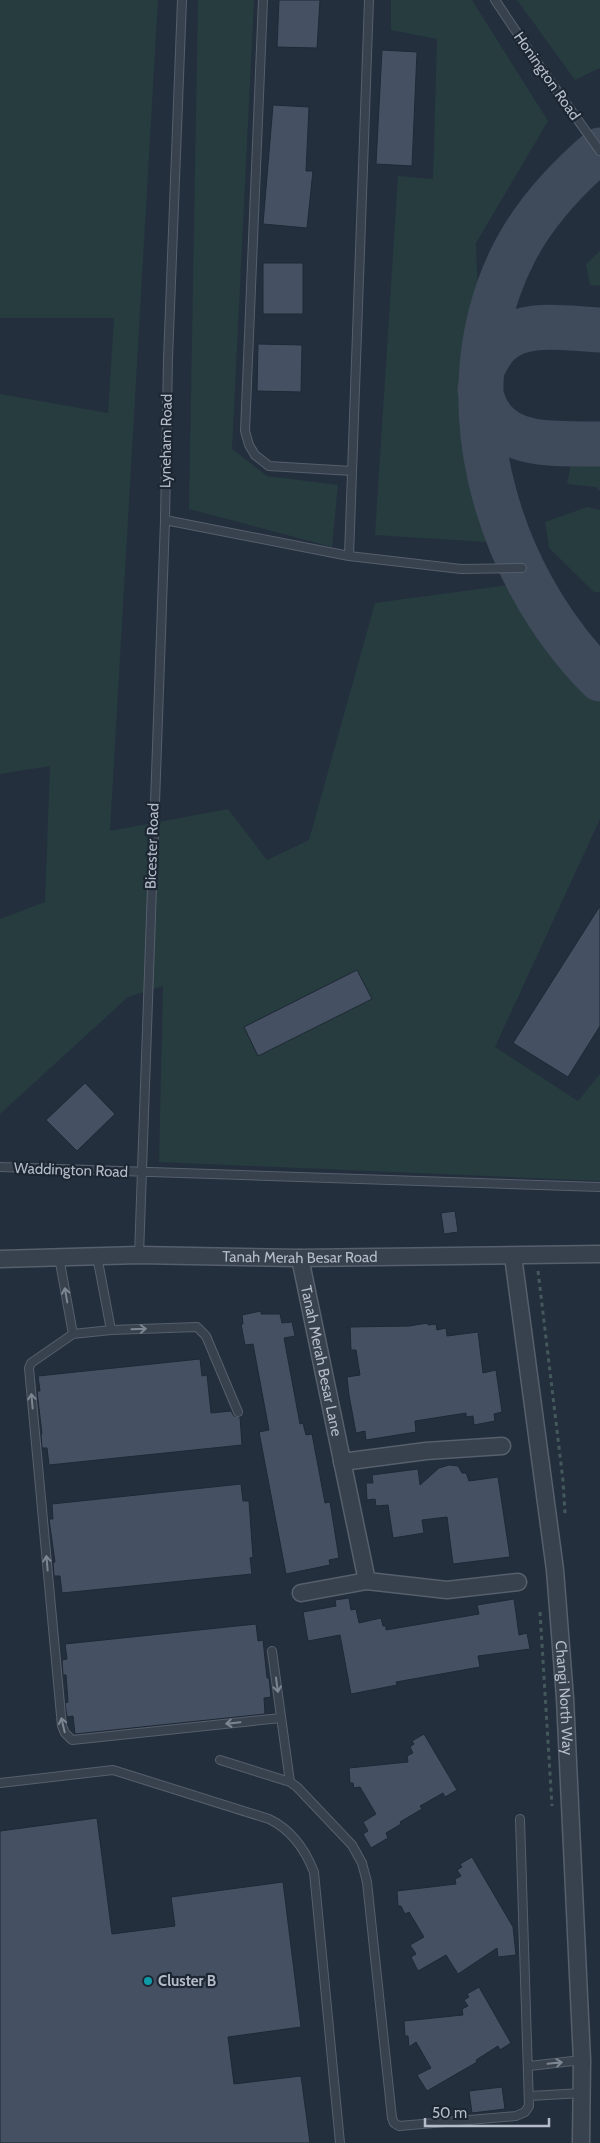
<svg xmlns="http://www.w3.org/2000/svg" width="600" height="2143" font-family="Cabin,sans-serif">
  <rect width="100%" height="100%" fill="#242f3e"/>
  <path fill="#263c3f" d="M0 0H158L110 831 228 809 267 860 309 840 375 603 508 585 600 701V819L495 1047 578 1101 600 1074V1181L159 1162 163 986 128 997 0 1114V919L45 902 50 766 0 774V394L108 413 114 318H0Z
    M198 0H254L232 449 267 476 338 485 332 547 189 509Z
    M391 0H472L548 121 476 243 486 542 375 535 398 176 433 179 437 39 391 30Z
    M517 0H600V68L575 80Z
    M600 251V286L590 285 586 264Z
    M572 459 600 460V491L596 487 567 484Z
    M587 507 600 510V592H594L549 548 545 522Z"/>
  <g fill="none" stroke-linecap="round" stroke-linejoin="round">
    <path stroke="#3f4a5a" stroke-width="45" d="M600 150C566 179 536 211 515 251 442 391 493 571 600 679
      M482 369C487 360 491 350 499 343 524 319 568 329 600 330
      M480 389C491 451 552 443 600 444"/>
  </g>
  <path fill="#455162" stroke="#1f2835" d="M279 0H320L317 48 277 47Z
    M382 50 417 52 412 166 376 164Z
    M273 105 309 107 306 171H313L307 228 263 224Z
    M263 263H303V314H263Z
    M258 344 302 345 301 392 257 391Z
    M600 906V1026L568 1077 513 1043Z
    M357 970 372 999 258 1056 244 1027Z
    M85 1083 115 1114 77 1151 46 1120Z
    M455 1211 458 1232 444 1234 441 1213Z
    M261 1311V1314H280L282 1323 292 1322 295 1336 284 1338 300 1424 303 1423 306 1435 312 1434 325 1503 330 1502 339 1558 329 1560 330 1565 286 1574 259 1432 269 1430 253 1344 245 1345 241 1324H243L242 1315Z
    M428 1323V1325L436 1324 437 1330 446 1328 447 1336 478 1332 483 1373 496 1370 502 1412 494 1414 495 1421 474 1425 473 1416 466 1417V1413L415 1421 416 1432 366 1440 365 1431 356 1433 349 1395 347 1377 360 1375 356 1350H351L350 1327 409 1326Z
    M200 1359 202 1376 207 1375 211 1413 231 1411 234 1416 240 1417 242 1445 49 1465 47 1448H42L41 1434H42L37 1391H40L38 1376Z
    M449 1465 458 1466 462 1473H466L469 1481 498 1477 510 1557 453 1564 447 1517 422 1520 424 1533 393 1538 388 1505 376 1506 375 1499 367 1500 366 1483H373L372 1475 418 1469 420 1485 439 1468Z
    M241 1484 243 1501H249L253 1557 250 1558 252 1574 62 1593 60 1576H54L53 1562H55L49 1519H53L52 1504Z
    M349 1598 351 1610 356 1609 359 1623 381 1618 383 1626H386V1630L479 1614 477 1605 514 1599 519 1635 527 1633 530 1649 478 1656 480 1667 396 1682 397 1685 351 1694 340 1635 308 1641 303 1612 336 1606 335 1600Z
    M256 1624 258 1641 263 1640 267 1678H269L271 1697 264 1698 265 1714 75 1734 73 1716 67 1717 65 1703 68 1702 66 1675H63L62 1660 67 1659 65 1644Z
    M424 1734 457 1790 445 1797 443 1793 420 1806 422 1809 400 1822 401 1824 386 1833 388 1838 371 1848 363 1834 368 1831 363 1822 376 1814 360 1787 354 1788 353 1783H350L349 1768 408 1762 407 1756 413 1753 410 1747 414 1744 412 1741Z
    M97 1818 112 1934 175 1926 171 1897 283 1882 301 2027 228 2037 234 2084 301 2076 310 2143H0V1831Z
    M472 1857 513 1927 516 1955 498 1957 497 1948 458 1974 446 1955 418 1971 411 1957 416 1954 410 1945 424 1937 409 1912 405 1914 401 1906H398L397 1891 456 1884 455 1879 461 1876 457 1870 462 1867 460 1864Z
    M479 1987 511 2043 500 2050 498 2046 476 2060 477 2062 427 2091 417 2075 431 2068 416 2042 409 2047 408 2036H405L404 2021 463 2015 462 2009 468 2006 464 2000 469 1997 467 1994Z
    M502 2087 505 2109 472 2113 469 2091Z"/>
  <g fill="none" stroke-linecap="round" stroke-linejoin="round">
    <g stroke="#565f6c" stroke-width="10">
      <path id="service" d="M263 0 245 431 249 445 255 455 269 466 352 471
        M495 0 538 64 600 151
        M165 520 349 556 461 569 522 568
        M349 556 369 0
        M0 1167 600 1187
        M139 1255 165 520 168 359 182 0
        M97 1256 111 1330
        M59 1257 73 1334
        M238 1412 206 1336 197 1327 111 1330 73 1334 31 1363 29 1368 62 1726 65 1733 72 1740 281 1718
        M272 1651 290 1782
        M220 1760 290 1782 297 1787 352 1845 362 1863 367 1882 392 2118 394 2123 399 2126 516 2116 525 2112 529 2106 520 1819
        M0 1783 113 1770 269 1819C292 1830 305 1849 314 1872L340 2143
        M529 2066 582 2060
        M530 2096 582 2093"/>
    </g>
    <g stroke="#565f6c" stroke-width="19">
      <g id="minor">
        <path id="s1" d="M513 1256 555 1570 565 1698 582 2060 581 2143"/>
        <path id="s2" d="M300 1258 367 1581"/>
        <path id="s3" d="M0 1259 139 1255 300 1258 600 1254"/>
        <path d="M342 1462 426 1451 502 1446"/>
        <path d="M301 1593 367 1581 447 1590 518 1582"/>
      </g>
    </g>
    <path stroke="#44595c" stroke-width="3" stroke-dasharray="4 4" stroke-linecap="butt" d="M538 1271 563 1481 565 1513
      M540 1612 552 1806"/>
    <use href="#service" stroke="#38414e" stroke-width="8"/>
    <use href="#minor" stroke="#38414e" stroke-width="16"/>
  </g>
  <defs><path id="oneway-shaft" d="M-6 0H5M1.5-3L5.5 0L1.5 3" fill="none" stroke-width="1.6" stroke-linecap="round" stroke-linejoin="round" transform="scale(1.25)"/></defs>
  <g stroke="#7c8592">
    <use href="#oneway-shaft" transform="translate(66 1295) rotate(-100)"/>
    <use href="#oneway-shaft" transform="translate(139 1329) rotate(-2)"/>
    <use href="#oneway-shaft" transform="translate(32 1401) rotate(-95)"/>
    <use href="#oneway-shaft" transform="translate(47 1563) rotate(-95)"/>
    <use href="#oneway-shaft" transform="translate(277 1685) rotate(82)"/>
    <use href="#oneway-shaft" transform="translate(233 1723) rotate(174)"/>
    <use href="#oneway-shaft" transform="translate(63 1725) rotate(-103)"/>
    <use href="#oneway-shaft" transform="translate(555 2063) rotate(-6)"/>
  </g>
  <circle fill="#0f9aa8" stroke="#1d2633" stroke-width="2" cx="148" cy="1981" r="5"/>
  <g text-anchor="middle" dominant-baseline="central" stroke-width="4.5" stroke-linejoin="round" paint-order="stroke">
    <g font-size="15" fill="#b4bcc9" stroke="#1d2633">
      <text transform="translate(547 76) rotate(55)">Honington Road</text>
      <text transform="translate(166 441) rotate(-89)">Lyneham Road</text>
      <text transform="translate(152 846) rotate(-88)">Bicester Road</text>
      <text transform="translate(71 1170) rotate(2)">Waddington Road</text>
      <text stroke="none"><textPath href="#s3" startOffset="300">Tanah Merah Besar Road</textPath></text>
      <text stroke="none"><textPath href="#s2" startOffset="105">Tanah Merah Besar Lane</textPath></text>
      <text stroke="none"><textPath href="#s1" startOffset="445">Changi North Way</textPath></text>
    </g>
    <g font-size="15" font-weight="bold" fill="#b4bcc9" stroke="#1d2633" text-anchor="start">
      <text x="158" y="1981">Cluster B</text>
    </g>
  </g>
  <path d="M425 2118v8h124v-8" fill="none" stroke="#b4bcc9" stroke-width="2.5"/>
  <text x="432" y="2118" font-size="15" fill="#b4bcc9" stroke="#1d2633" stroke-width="4" paint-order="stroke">50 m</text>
</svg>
